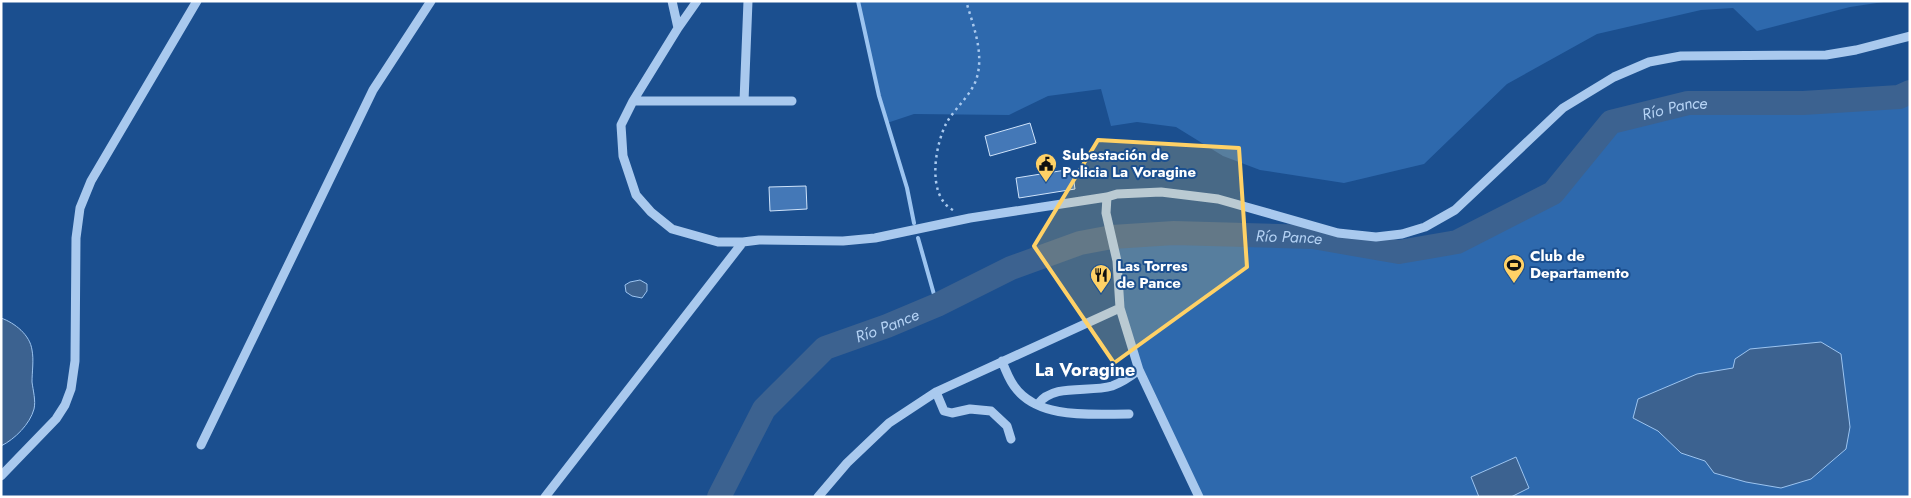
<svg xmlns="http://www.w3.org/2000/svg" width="1911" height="498" font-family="Jost,sans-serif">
  <rect width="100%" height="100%" fill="#1b4f8f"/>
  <path fill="#2e69ad" d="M858 1H1890L1850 7 1757 31 1733 8 1701 10 1597 34 1507 84 1424 164 1344 183 1260 170 1223 156 1176 127 1137 122 1111 126 1101 89 1048 96 1009 115 914 114 887 123 879 96Z
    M1910 92V497H1199L1139 370 1120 308 1112 237 1174 233 1313 237 1399 252 1457 242 1553 193 1611 122 1688 103H1803L1899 97Z"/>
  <path fill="#3c6290" stroke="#9cc4f0" d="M640 280 647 284V291L642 298 632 296 626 292 625 285 630 282Z
    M1 318C15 323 30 335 32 350 34 360 32 372 32 382 33 390 36 401 34 409 30 424 15 439 1 446Z
    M1821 342 1841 354 1850 427 1846 449 1811 479 1781 488 1746 482 1714 473 1705 461 1681 453 1658 431 1633 418 1638 399 1697 374 1733 368 1735 359 1750 349Z
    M1516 457 1529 488 1511 497H1479L1471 477Z"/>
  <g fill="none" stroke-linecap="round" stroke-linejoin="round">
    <path stroke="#9cc4f0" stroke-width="4" d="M858 1 879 96 907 188 914 223
      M918 238 937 305"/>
    <path stroke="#3c6290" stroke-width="24" id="s1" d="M719 497 764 409 825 348 887 326 937 305 1011 268 1080 243 1112 237 1174 233 1313 237 1399 252 1457 242 1553 193 1611 122 1688 103H1803L1899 97 1910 92"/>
  </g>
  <path fill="#4478b7" stroke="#cfe3fa" d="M1030 123 1036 143 990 156 985 136Z
    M1072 169 1075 189 1019 198 1016 178Z
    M806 186 807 209 770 211 769 187Z"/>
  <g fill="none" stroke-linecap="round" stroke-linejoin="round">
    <path stroke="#a9c9ee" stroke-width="2.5" stroke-dasharray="2.5 4" stroke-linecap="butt" d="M953 210C926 196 935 144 947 122 956 107 973 93 977 77 984 52 973 25 966 1"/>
    <path stroke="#a9c9ee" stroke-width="9" d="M672 1 678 28 633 101 621 125 623 156 636 195 651 212 672 229 718 242H743
      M678 28 697 1
      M633 101H792
      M744 101 748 1
      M1107 197 1106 213 1117 261 1120 308 1139 370 1199 497
      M1002 361C1005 369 1009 379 1014 386 1038 420 1092 414 1129 414
      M936 392 944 411 952 413 970 409 991 411 1007 426 1011 439
      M1038 404C1054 383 1088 393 1112 386 1123 382 1130 377 1139 370
      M201 445 373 90 431 1
      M1 476 56 419 65 405 71 389 75 361 76 238 80 208 91 181 197 1
      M545 497 743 242 759 240 843 241 875 238 970 218 1107 197 1117 194 1161 192 1218 199 1338 233 1376 237 1402 234 1425 227 1455 210 1563 108 1614 77 1649 62 1681 56 1826 55 1856 50 1910 36
      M818 497 847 463 889 423 936 392 1120 308"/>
  </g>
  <path fill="#ffd166" fill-opacity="0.2" stroke="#ffd166" stroke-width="4" stroke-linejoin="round" d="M1098 140 1239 148 1247 267 1114 363 1034 246Z"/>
  <defs>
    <g id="civic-pin" transform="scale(1.125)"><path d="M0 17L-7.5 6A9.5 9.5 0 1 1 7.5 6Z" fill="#ffd166" stroke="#1b4f8f"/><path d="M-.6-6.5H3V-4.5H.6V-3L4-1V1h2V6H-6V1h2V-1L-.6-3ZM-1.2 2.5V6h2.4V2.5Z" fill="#111"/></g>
    <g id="stadium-pin" transform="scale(1.125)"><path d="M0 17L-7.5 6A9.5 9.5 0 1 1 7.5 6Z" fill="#ffd166" stroke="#1b4f8f"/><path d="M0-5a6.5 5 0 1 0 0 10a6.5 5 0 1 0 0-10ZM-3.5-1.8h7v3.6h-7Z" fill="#111"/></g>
    <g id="restaurant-pin" transform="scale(1.125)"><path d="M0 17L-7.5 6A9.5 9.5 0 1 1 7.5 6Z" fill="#ffd166" stroke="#1b4f8f"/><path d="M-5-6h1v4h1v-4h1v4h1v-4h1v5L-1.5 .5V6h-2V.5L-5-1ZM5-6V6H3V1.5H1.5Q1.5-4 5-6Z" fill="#111"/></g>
  </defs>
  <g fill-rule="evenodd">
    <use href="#civic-pin" x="1046" y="164"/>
    <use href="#stadium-pin" x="1514" y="265"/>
    <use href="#restaurant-pin" x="1101" y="275"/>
  </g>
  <g text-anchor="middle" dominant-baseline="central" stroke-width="4" stroke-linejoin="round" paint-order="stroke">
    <g font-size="15" font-weight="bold" fill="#fff" stroke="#1b4f8f" text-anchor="start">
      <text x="1062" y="155">Subestación de<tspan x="1062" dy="17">Policia La Voragine</tspan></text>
      <text x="1530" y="256">Club de<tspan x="1530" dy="17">Departamento</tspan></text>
      <text x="1117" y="266">Las Torres<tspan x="1117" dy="17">de Pance</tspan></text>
    </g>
    <g font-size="16" font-style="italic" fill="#b5d3f5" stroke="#1b4f8f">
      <text stroke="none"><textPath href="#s1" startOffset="1106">Río Pance</textPath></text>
      <text stroke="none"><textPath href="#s1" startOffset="671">Río Pance</textPath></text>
      <text stroke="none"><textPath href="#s1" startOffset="251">Río Pance</textPath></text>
    </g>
    <g font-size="18" font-weight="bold" fill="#fff" stroke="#1b4f8f">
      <text x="1085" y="370">La Voragine</text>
    </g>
  </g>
  <rect width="1911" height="498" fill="none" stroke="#ffffff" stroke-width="5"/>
</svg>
